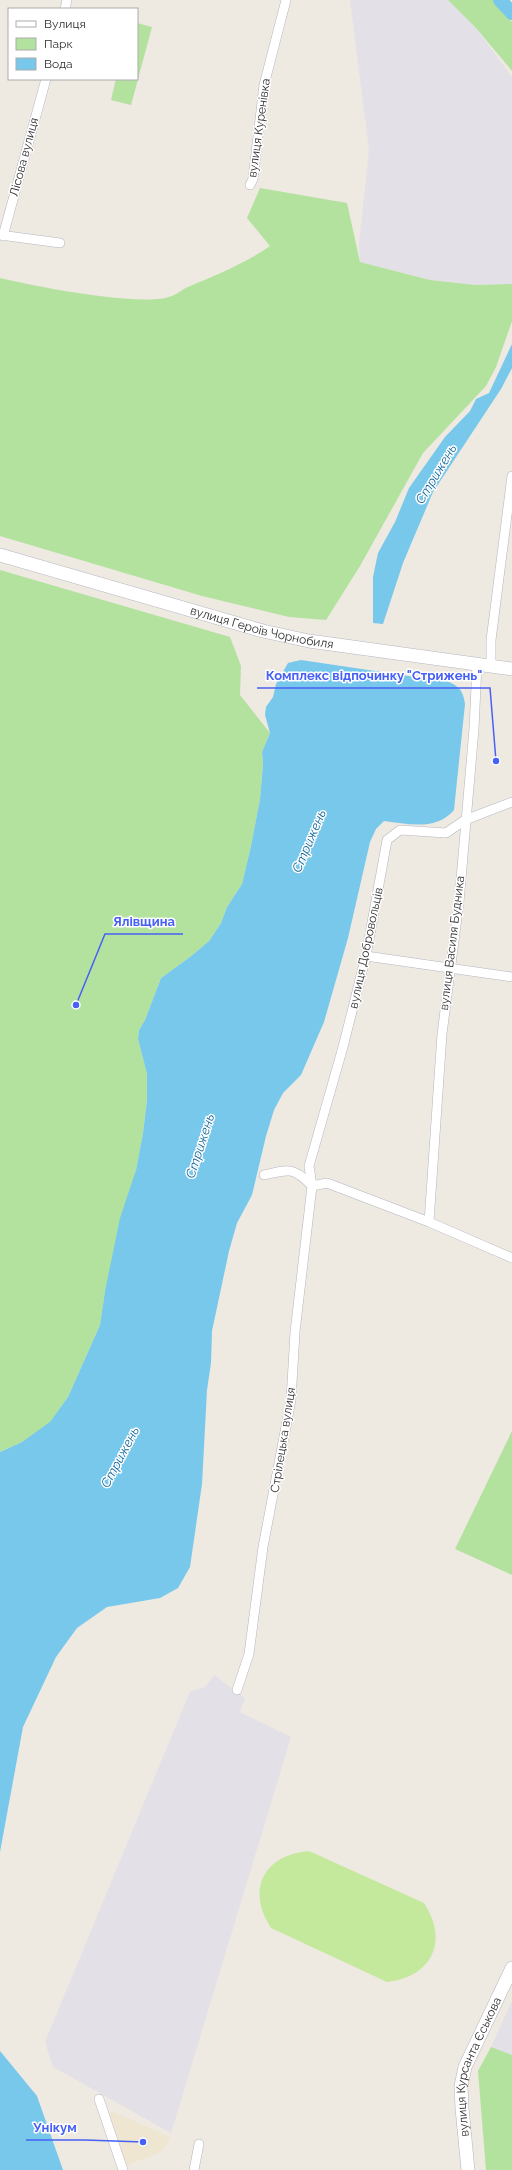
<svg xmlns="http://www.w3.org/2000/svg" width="512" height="2170" font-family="Raleway,sans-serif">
  <rect width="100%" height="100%" fill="#eee9e1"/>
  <path fill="#e3e1e7" d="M350 0H448L476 28 512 77V284L475 285 430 280 360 262 359 244 369 150Z
    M214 1675 245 1698 240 1712 291 1737 171 2133 53 2067 45 2042 189 1694 191 1691 205 1687Z
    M512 2001V2056L491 2047Z"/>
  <path fill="#efe6d1" d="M111 2112 116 2113 170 2137 165 2147 159 2153 127 2165 109 2118Z"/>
  <path fill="#b3e29f" d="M448 0H494L512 22V71L476 28Z
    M137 23 152 27 131 105 111 100 116 79H137Z
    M260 188 347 203 360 262 430 280 475 285 512 284V321L496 367 486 386 423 453 360 566 326 620 289 617 202 596 0 536V278C33 286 144 308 172 296 178 294 182 289 188 287 216 275 244 264 270 246L247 218Z
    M0 570 230 637 241 666 240 695 270 733 262 752 263 764 260 799 251 846 242 884 227 907 221 923 209 941 190 957 161 978 145 1020 139 1030 138 1039 147 1074V1100L143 1133 136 1170 105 1291 100 1325 68 1397 50 1423 22 1442 0 1452Z
    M512 1431V1575L455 1549Z
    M491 2047 512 2055V2170H486L478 2071Z"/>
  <path fill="#c5e99c" d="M309 1851 424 1903C449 1941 432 1977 387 1982L271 1928C246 1890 263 1855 309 1851Z"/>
  <path fill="#78c8ec" d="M512 344V368L501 389 433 492 403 563 383 624 373 623V577L378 553 395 522 409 488 445 437 470 411 476 399 489 393Z
    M301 660 449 682C460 687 463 691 465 704L454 810C436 831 409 824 384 821L376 829 370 842 348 938 324 1022 301 1075 283 1093 274 1110 266 1136 252 1195 237 1223 229 1251 212 1331 211 1363 207 1390 202 1484 190 1567 178 1588 160 1598 107 1607 77 1628 56 1657 23 1727 0 1852V1452L22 1442 50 1422 68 1397 100 1325 105 1291 120 1218 136 1170 143 1133 147 1100V1074L138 1039 139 1030 145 1020 161 978 190 957 209 941 221 923 227 907 242 884 251 846 260 799 263 764 262 752 270 733 265 715 266 707 273 697 276 684 288 663Z
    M0 2051 37 2096 63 2170H0Z"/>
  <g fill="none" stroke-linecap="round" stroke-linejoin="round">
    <path stroke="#78c8ec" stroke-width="14" d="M500 0 512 13"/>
    <g stroke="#b4b6c0" stroke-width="10">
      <path id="street" d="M65 9 67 0
        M250 185 253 179 264 85 286 0
        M0 235 60 243
        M3 236 46 79
        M491 666V640L512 476
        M366 956 512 977
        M264 1175C288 1169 294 1167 312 1186L327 1183 429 1222 512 1258
        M429 1222 442 1034 459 902 474 729 477 665
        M237 1690 249 1654 263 1547 291 1400 295 1332 312 1186 309 1166 343 1047 366 956 387 840 400 830 446 833 465 820 512 802
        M99 2099 123 2170
        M194 2170 199 2144"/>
    </g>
    <g stroke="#b4b6c0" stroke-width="14">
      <g id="secondary">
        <path id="s1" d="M0 555 263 631 309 641 512 669"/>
        <path id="s2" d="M468 2170 462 2108 461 2086 465 2067 512 1968"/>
      </g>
    </g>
    <use href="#street" stroke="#fff" stroke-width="9"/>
    <use href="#secondary" stroke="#fff" stroke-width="13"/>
  </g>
  <g text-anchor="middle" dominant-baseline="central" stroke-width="3" stroke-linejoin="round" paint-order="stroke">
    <g font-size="12" fill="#2d2d2d" stroke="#fff">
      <text transform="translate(259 128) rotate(-82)">вулиця Куренівка</text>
      <text transform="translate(24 157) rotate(-75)">Лісова вулиця</text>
      <text stroke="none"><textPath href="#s1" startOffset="272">вулиця Героїв Чорнобиля</textPath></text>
      <text transform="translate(452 943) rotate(-83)">вулиця Василя Будника</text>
      <text transform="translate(366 948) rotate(-78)">вулиця Добровольців</text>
      <text transform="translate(283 1440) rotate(-81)">Стрілецька вулиця</text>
      <text stroke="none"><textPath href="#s2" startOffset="107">вулиця Курсанта Єськова</textPath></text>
    </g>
    <g font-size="13" font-style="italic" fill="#12679d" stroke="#fff">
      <text transform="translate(436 474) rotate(-59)">Стрижень</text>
      <text transform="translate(309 841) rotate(-67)">Стрижень</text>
      <text transform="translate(200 1146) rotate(-72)">Стрижень</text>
      <text transform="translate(120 1457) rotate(-62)">Стрижень</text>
    </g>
  </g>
  <path fill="none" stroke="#4760f5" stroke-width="1.5" d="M496 761L490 688H257M76 1005L105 934H183M143 2142L85 2140H26"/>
  <g fill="#4760f5" stroke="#fff" stroke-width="1.5">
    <circle cx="496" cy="761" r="4"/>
    <circle cx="76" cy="1005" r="4"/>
    <circle cx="143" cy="2142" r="4"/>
  </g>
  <g font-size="13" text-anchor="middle" font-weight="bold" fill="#4760f5" stroke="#fff" stroke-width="3" stroke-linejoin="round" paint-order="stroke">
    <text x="374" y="680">Комплекс відпочинку "Стрижень"</text>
    <text x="144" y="926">Ялівщина</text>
    <text x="55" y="2132">Унікум</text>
  </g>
  <rect x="8" y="8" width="130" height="72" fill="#ffffff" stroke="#ababab"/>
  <rect x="16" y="21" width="20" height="6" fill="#ffffff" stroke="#ababab"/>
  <text x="44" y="28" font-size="12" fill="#2d2d2d">Вулиця</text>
  <rect x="16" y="38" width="20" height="12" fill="#b3e29f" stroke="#ababab"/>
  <text x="44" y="48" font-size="12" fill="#2d2d2d">Парк</text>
  <rect x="16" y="58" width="20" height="12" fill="#78c8ec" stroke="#ababab"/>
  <text x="44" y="68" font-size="12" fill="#2d2d2d">Вода</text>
</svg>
